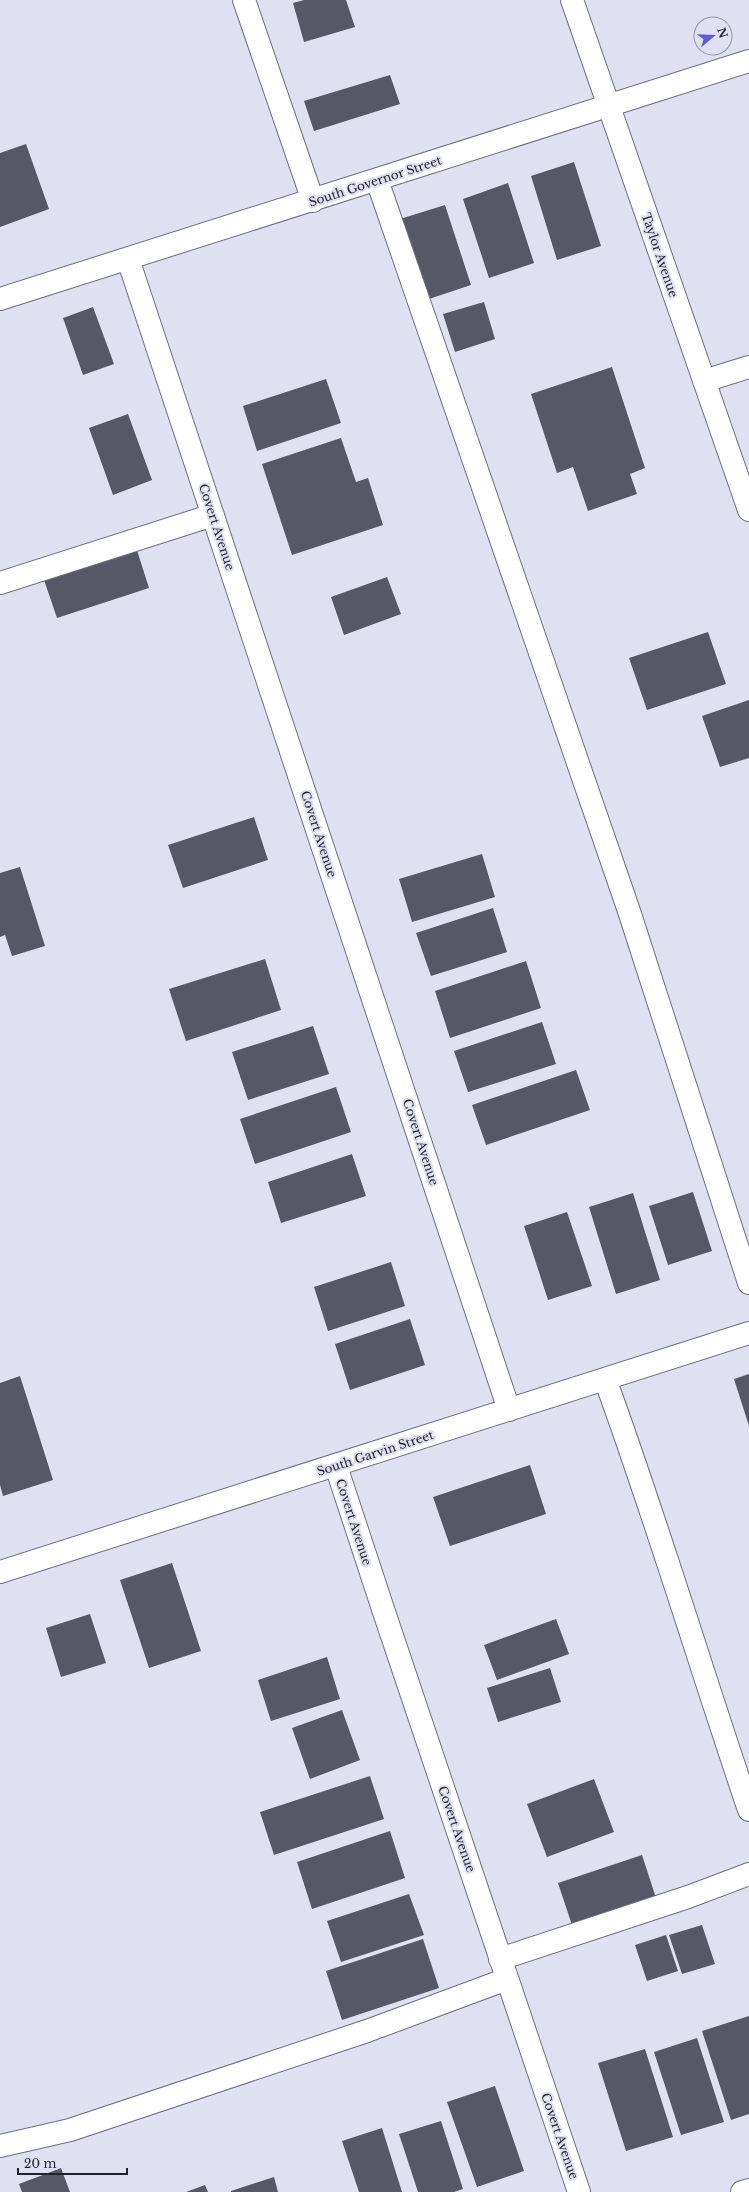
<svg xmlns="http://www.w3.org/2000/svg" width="749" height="2192" font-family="'Libre Baskerville',serif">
  <rect width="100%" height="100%" fill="#dfe1f3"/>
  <path fill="#565767" d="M304 0H346L355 27 304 42 293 3Z
    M390 75 400 104 314 131 304 101Z
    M26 144 49 209 0 227V153Z
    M574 162 601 246 557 260 531 176Z
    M508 183 534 263 489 278 463 199Z
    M445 205 471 285 426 300 400 219Z
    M484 302 495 339 455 352 443 314Z
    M93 307 114 364 83 375 63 318Z
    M612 367 645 468 630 474 637 494 588 511 573 467 557 473 531 394Z
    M326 379 341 423 257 451 243 406Z
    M128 414 152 480 113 495 89 428Z
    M341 438 356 482 368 478 383 525 292 555 262 464Z
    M135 544 149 588 57 618 42 574Z
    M387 577 401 614 344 635 331 597Z
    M708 632 726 684 647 710 629 658Z
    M749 700V758L720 767 702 716Z
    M254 817 268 860 183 888 168 845Z
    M482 854 495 897 412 922 399 879Z
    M20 867 45 946 12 956 5 935 0 937V873Z
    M493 908 507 952 431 976 416 933Z
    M265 959 281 1010 186 1041 169 989Z
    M526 961 541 1008 450 1038 435 991Z
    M542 1022 556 1064 468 1092 454 1051Z
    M313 1026 329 1074 248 1100 232 1052Z
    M576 1070 590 1110 486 1145 472 1105Z
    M336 1087 351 1132 255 1164 240 1119Z
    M352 1154 366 1196 281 1223 268 1182Z
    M693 1192 712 1251 668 1265 649 1206Z
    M633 1193 660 1280 616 1294 589 1207Z
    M567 1212 592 1286 548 1300 524 1226Z
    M391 1262 405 1306 328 1331 314 1287Z
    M410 1319 425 1365 350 1390 335 1344Z
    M749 1374V1426L734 1379Z
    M20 1376 53 1480 3 1496 0 1485V1383Z
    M530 1465 546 1514 450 1546 433 1497Z
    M172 1563 201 1651 149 1668 120 1580Z
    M90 1614 106 1663 61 1677 46 1628Z
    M556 1619 569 1654 497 1680 484 1645Z
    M327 1657 340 1699 271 1721 258 1680Z
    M550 1668 561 1702 498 1722 487 1688Z
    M342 1710 360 1760 310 1779 292 1728Z
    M370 1776 384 1819 274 1855 260 1812Z
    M594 1779 614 1832 547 1857 527 1804Z
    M390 1831 405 1878 312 1909 297 1862Z
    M642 1855 656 1898 572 1925 558 1883Z
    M409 1894 424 1935 341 1962 327 1921Z
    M702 1925 715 1964 682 1974 669 1935Z
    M666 1935 678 1971 647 1981 635 1945Z
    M423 1939 439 1988 342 2020 326 1971Z
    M749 2016V2114L731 2120 702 2031Z
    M697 2038 724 2122 681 2135 654 2052Z
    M645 2049 673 2137 626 2151 598 2063Z
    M495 2086 524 2171 477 2187 447 2102Z
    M441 2121 463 2189 454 2192H418L399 2134Z
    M382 2128 402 2192H359L342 2141Z
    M61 2168 70 2192H22L19 2184Z
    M274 2177 278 2192H231V2191Z
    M205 2185 208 2192H186Z"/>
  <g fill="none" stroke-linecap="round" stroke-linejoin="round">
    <g stroke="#6d6f7f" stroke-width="24">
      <path id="minor" d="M244 0 313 201
        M572 0 749 510
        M377 180 629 911 749 1283
        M128 259 509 1410
        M0 299 749 61
        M704 381 749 367
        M0 583 213 515
        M605 1379C657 1521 700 1666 749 1810
        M336 1466 383 1609 579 2192
        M0 1572 749 1333
        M500 1959 688 1897 749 1874
        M0 2146 70 2130 367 2031 507 1979
        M742 2192 749 2190"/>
    </g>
    <use href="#minor" stroke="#fff" stroke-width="22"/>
  </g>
  <g text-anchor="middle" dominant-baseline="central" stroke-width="4" stroke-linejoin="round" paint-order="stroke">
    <g font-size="12" fill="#23242b" stroke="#dfe1f3">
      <text transform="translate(375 181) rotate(-18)">South Governor Street</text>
      <text transform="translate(660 255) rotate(71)">Taylor Avenue</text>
      <text transform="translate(217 527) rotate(72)">Covert Avenue</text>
      <text transform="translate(319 834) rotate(72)">Covert Avenue</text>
      <text transform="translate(421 1142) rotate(72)">Covert Avenue</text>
      <text transform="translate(375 1453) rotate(-18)">South Garvin Street</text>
      <text transform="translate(354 1522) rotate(72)">Covert Avenue</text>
      <text transform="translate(457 1829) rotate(71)">Covert Avenue</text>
      <text transform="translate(560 2136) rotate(71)">Covert Avenue</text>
    </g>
  </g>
  <g transform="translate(713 36) rotate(71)"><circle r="19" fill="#dfe1f3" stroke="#9495a3"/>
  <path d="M0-3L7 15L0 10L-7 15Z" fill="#605bd3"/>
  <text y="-6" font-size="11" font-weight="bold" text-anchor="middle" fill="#23242b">N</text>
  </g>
  <path d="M18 2168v6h109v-6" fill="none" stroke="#23242b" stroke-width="2"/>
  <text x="24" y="2168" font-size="12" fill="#23242b" stroke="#dfe1f3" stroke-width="3" paint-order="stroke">20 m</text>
</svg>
